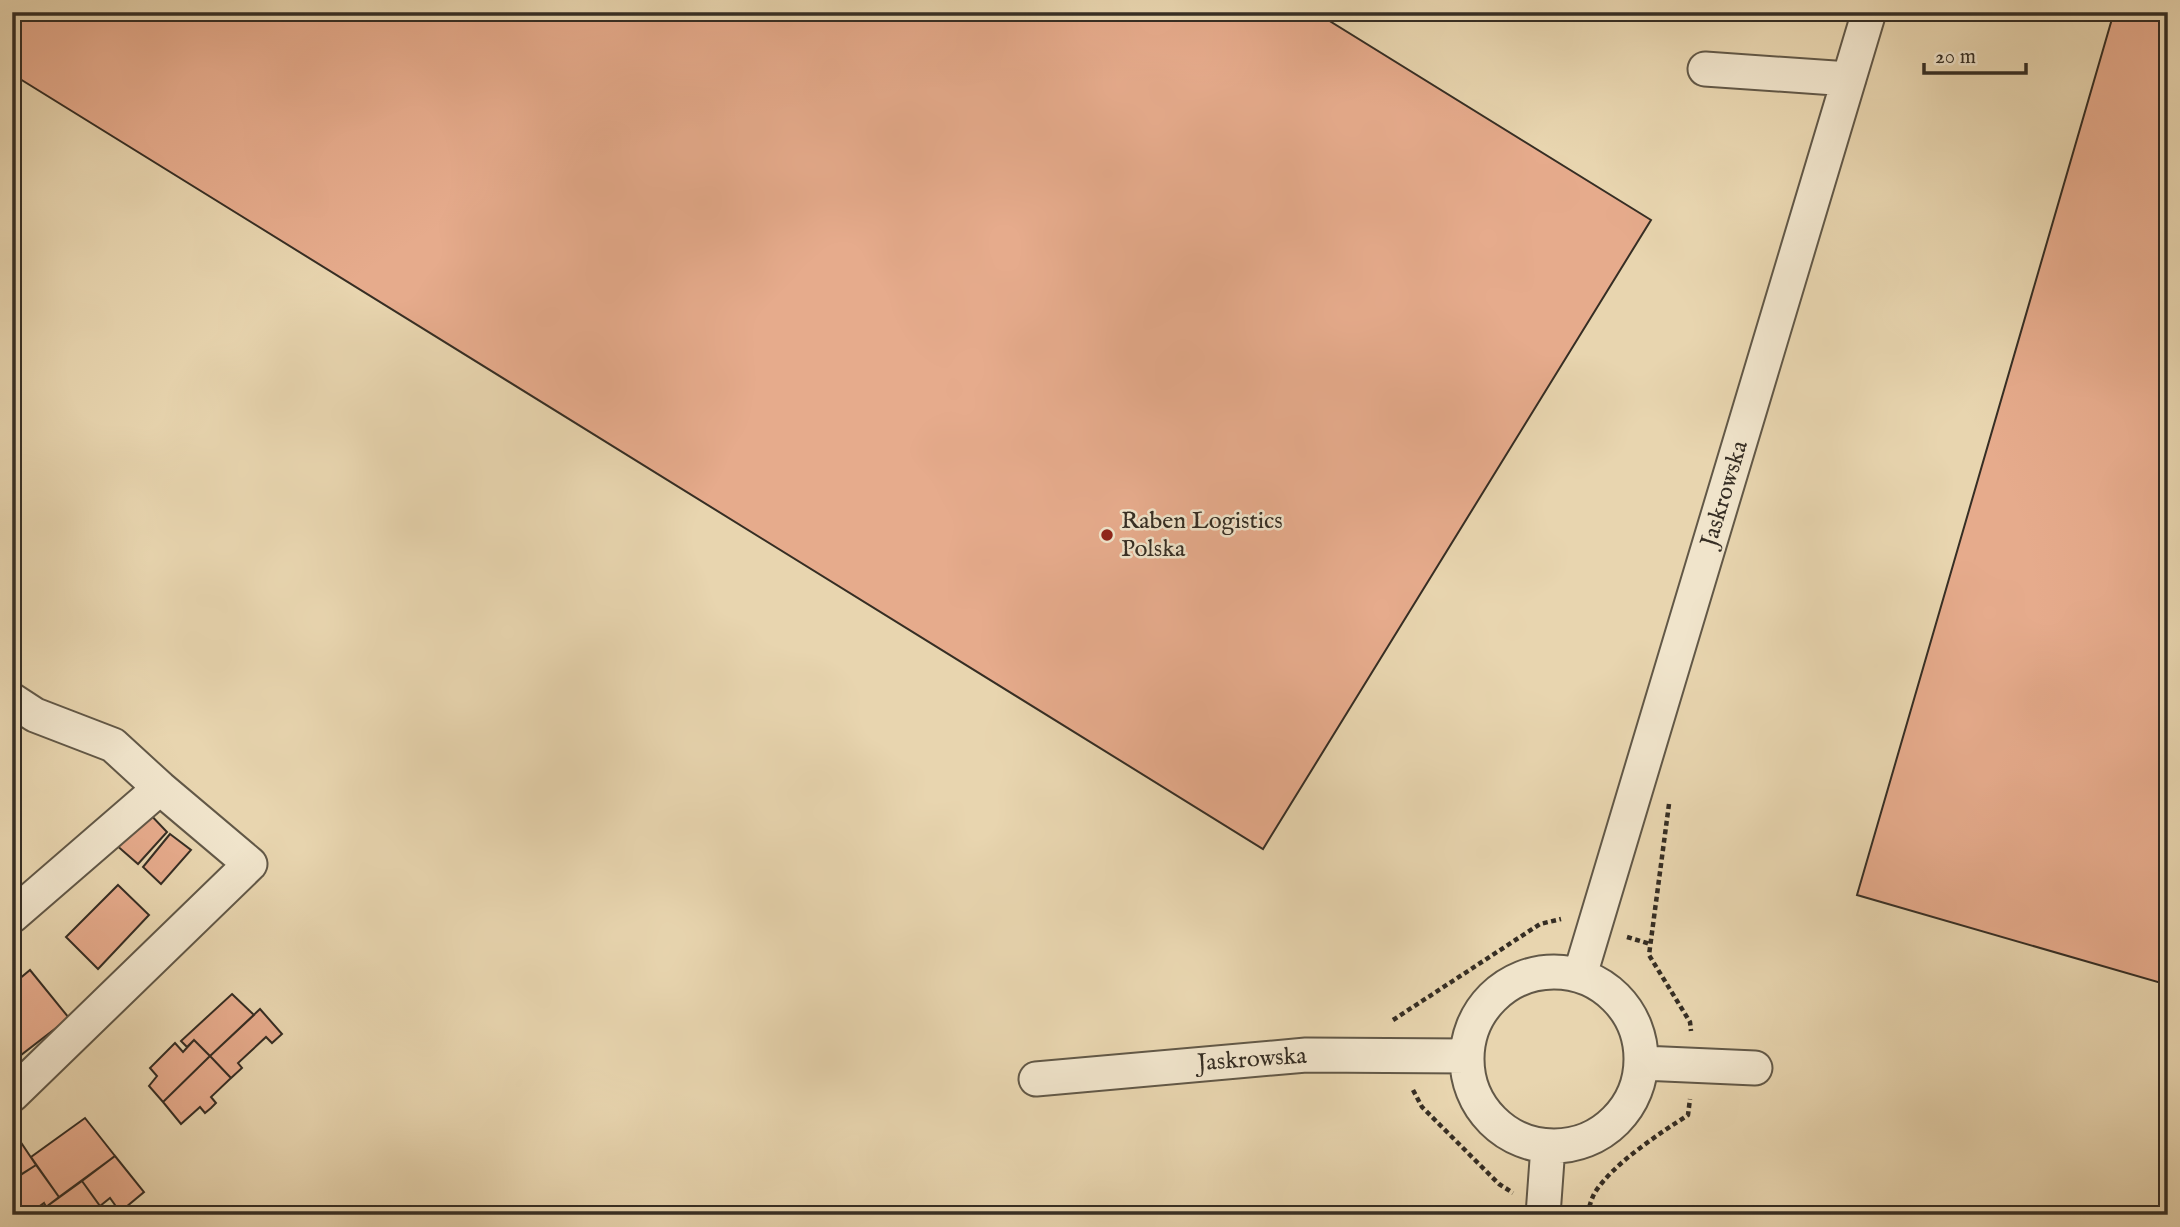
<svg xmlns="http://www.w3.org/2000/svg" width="2180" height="1227" font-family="'IM FELL English',serif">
  <rect width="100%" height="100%" fill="#e8d5af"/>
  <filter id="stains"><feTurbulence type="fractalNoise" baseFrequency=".00286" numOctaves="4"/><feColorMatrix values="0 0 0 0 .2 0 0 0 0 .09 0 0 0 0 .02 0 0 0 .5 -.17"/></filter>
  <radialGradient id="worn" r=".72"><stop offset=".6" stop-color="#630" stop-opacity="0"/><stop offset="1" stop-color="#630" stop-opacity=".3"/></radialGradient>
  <path fill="#e6ab8c" stroke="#362e24" stroke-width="2" d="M12 12H1315L1651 220 1263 849 12 74Z
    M2114 12H2168V985L1857 895Z
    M146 810 167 832 138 864 115 844Z
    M170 834 191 850 161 884 143 867Z
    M118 885 149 915 98 969 66 937Z
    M30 970 69 1018 21 1055 12 1043V985Z
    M232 994 254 1015 210 1056 194 1040 187 1047 181 1041Z
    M260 1009 282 1034 272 1043 266 1037 238 1063 242 1068 231 1078 210 1056Z
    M194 1040 210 1056 163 1102 149 1086 157 1076 150 1068 175 1043 183 1052Z
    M210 1056 231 1078 211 1097 216 1103 211 1108 205 1113 200 1107 181 1124 163 1102Z
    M85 1118 115 1156 59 1197 31 1157Z
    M12 1129 36 1165 13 1180 12 1179Z
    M115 1156 144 1192 120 1212 110 1198 100 1206 82 1181Z
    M36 1165 59 1197 46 1207 44 1203 27 1215H12V1180Z
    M82 1181 100 1206 88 1215H51L46 1207Z
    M44 1203 51 1215H27L36 1209Z"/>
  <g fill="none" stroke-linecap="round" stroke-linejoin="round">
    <g stroke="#625847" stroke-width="37">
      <path id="minor" d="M1705 69 1849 79
        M12 700 35 715 113 745 160 788 250 864 12 1095
        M12 916 160 788
        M1467 1059a87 87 0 1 1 174 0a87 87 0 1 1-174 0Z
        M1580 975 1869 12
        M1642 1063 1755 1068
        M1036 1079 1306 1055 1467 1056
        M1543 1215 1548 1146"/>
    </g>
    <path stroke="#362e24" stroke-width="4.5" stroke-dasharray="5 3.5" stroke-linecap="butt" d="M1669 804 1649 955 1690 1022 1691 1031
      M1627 937 1650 944
      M1393 1020 1540 924 1561 919
      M1413 1090 1422 1107 1499 1184 1513 1193
      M1587 1215C1589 1208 1591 1200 1594 1194 1612 1164 1659 1134 1688 1115L1690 1099"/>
    <use href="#minor" stroke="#f0e4cb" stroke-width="33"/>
  </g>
  <circle fill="#8f2418" stroke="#f0e4cb" stroke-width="2.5" cx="1107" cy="535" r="7"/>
  <g text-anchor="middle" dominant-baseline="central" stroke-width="5" stroke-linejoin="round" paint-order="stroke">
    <g font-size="24" fill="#362e24" stroke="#f0e4cb">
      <text transform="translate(1725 494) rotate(-73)">Jaskrowska</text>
      <text transform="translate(1252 1060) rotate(-4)">Jaskrowska</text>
    </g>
    <g font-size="24" fill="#362e24" stroke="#f0e4cb" text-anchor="start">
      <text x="1121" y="521">Raben Logistics<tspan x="1121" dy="28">Polska</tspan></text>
    </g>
  </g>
  <rect width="2180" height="1227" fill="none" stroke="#e8d5af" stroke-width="42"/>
  <rect x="14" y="14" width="2152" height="1199" fill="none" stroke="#362e24" stroke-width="3.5"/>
  <rect x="21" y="21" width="2138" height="1185" fill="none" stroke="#362e24" stroke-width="2"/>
  <path d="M1924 63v10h102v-10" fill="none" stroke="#362e24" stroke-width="3.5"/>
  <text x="1935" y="63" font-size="21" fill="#362e24" stroke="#f0e4cb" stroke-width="5" paint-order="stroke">20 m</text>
  <rect width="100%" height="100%" filter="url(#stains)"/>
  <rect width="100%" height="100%" fill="url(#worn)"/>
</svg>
